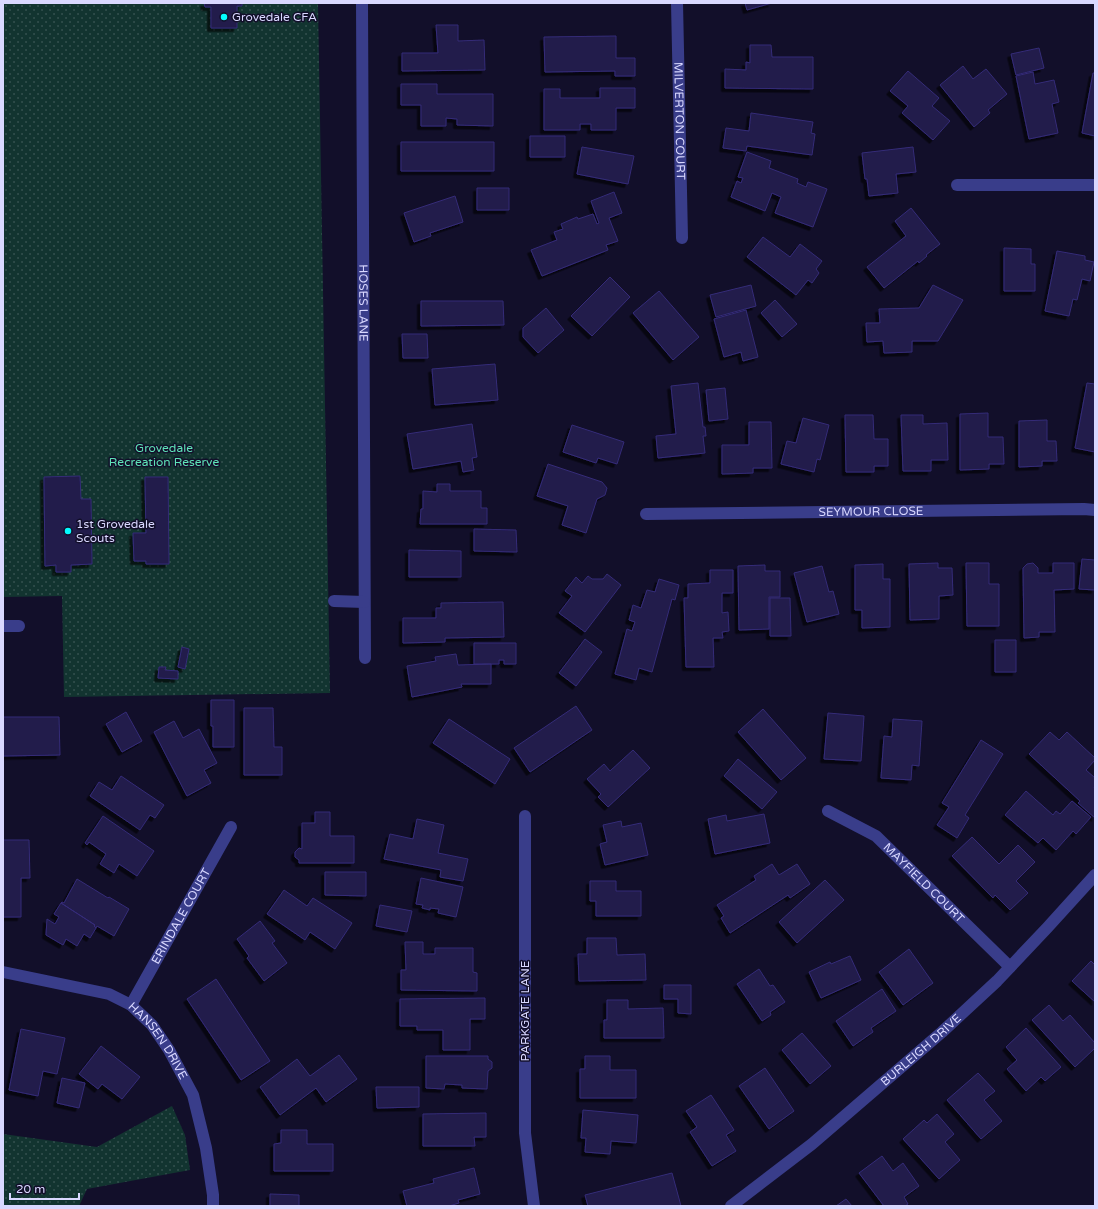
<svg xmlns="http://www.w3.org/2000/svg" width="1098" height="1209" font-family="'Varela Round',sans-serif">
  <defs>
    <pattern id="park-dots" width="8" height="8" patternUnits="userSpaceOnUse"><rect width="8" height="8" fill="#123430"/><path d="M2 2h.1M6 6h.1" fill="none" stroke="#34514f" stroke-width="1.8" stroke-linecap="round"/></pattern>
    <filter id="shadow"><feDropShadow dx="-3.5" dy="3.5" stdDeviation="0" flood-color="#0009"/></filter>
  </defs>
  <rect width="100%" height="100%" fill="#120f2a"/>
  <path fill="url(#park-dots)" d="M3 3H318L330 693 64 697 62 596 3 597Z
    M172 1106 185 1135 190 1170 87 1189 79 1206H3V1134L97 1147Z"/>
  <path fill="#201b4b" stroke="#352c78" filter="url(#shadow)" d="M204 3H242V6H237V28H211V7H205Z
    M745 3H772L747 10Z
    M436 25H458V41L484 40 485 70 402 71V53H438Z
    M616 36V58H635V76H615V71L545 72 544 37Z
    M750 45H771L772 57H813V89L725 88V69L746 70V62L750 63Z
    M1039 48 1044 68 1016 75 1011 54Z
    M963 66 973 79 986 69 1007 94 988 110 990 113 974 127 940 85Z
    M908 71 939 98 932 106 950 121 933 140 902 113 908 106 890 91Z
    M1033 72 1035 84 1054 80 1059 102 1052 104 1058 133 1029 139 1016 76Z
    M1093 73H1095V136L1082 133Z
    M401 84H437V94H493V126L457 125V119L446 118V126H421V105H401Z
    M600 88H635V108H616V130H591V124H580V130H544V89H560V98H600Z
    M751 113 813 122 811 133 815 134 812 155 747 146 746 151 723 148 726 128 749 131Z
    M530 136H565V157H530Z
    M401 142H494V171H401Z
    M582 147 634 156 628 184 577 174Z
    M913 147 916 172 896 174 898 193 869 196 867 179H865L862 153Z
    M747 152 771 161 769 168 798 179 797 183 806 187 808 182 827 189 813 227 775 213 781 197 772 193 765 211 731 197 737 181 741 183 743 178 738 177Z
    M477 188H509V210H477Z
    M614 192 622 213 609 218 618 241 606 245 608 250 542 276 531 250 557 240 554 232 563 229 561 224 577 217 578 219 593 214 597 224 599 223 591 201Z
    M455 196 463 222 430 233 431 236 414 242 404 213Z
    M911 208 940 244 926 255 927 256 919 263 918 261 884 288 867 267 906 236 895 221Z
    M763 237 790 257 800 244 822 261 816 269 819 273 812 283 808 280 796 295 747 257Z
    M1004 248 1031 249V264H1035V291H1004Z
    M1057 251 1085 256V260L1094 262 1090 281 1082 279 1077 300 1073 299 1069 316 1045 311Z
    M610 277 630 297 592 336 571 316Z
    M751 285 756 306 716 317 710 295Z
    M933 285 963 300 938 341H912V352L884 353 883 341 867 342 866 323H880L879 309 919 308Z
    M659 291 699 337 673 360 633 313Z
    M775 300 797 324 782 337 761 313Z
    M421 301H503L504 325 421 326Z
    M546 308 564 330 538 353 523 337V328Z
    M746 310 758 357 743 361 741 352 724 357 714 319Z
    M402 334H427L428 358H403Z
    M495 364 498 400 435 405 432 369Z
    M698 383 703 427H705L706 436H703L705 453 658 458 656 436 676 434 671 386Z
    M1087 383 1095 384V452L1075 448Z
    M725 388 728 419 709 421 706 390Z
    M988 413V437H1003L1004 464H989V469L960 470V414Z
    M845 415H873L874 439H888V466H874V472H846Z
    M901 415H923V424L947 423 948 460H931V471H903Z
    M803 418 829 425 820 460 817 459 814 472 781 464 787 441 796 443Z
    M1047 420V441H1056L1057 461H1042V466L1019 467V421Z
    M749 422H771L772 468H753V473L722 474V445H749Z
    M472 424 477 457 472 458 474 470 463 472 461 461 413 469 407 434Z
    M572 425 624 442 617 464 598 458 596 463 563 452Z
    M548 464 602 482 607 488 605 495 597 499 586 533 562 525 568 506 537 496Z
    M80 476 81 499H91L92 564 71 565V572H56V565L45 566 44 477Z
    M145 477H168L169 564H146V561H134L133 533H146Z
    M437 484H450V491H481V508H487V524H420L421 509H423V491L437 492Z
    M474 529 516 530 517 552 474 551Z
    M409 550 461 551V577H409Z
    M1082 559 1095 560V590L1079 589Z
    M938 563V568H952L953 595 939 596V619L910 620 909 564Z
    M966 563H989V584H999V626H967Z
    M1033 563 1038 568V573H1053V563H1074V589L1054 590 1055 632H1039V637L1024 638 1023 568 1027 564Z
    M883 564V579H890V627L862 628V610H855V565Z
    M765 565V571H780V597H769V629L739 630 738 566Z
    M822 566 829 592 833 591 839 614 807 622 794 573Z
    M710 570H733V593H722V613L728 612 729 631 722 632 723 638H713L714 667H686L684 598H688V584L710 583Z
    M607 574 621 585 585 632 559 613 572 596 565 591 576 577 582 583 588 576 592 579H603Z
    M659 579 679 585 675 600 672 599 652 672 639 668 636 680 615 674 627 629 632 631 635 622 629 620 633 605 641 608 647 590 655 592Z
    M770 598H790L791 636H770Z
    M503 602 504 637 445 638V642L403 643V618H436V608H441V603Z
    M585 639 602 652 576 686 559 673Z
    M995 640H1016V672H995Z
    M474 643H516V664H504V660H499V664H474Z
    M182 647 189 649 185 669 178 667Z
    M456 654 458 665 491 664V684H461L462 687 412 697 407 666 436 661 435 657Z
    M159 667H166L165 670 178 671V679L158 678Z
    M211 700H234V747H213V726H211Z
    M576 706 592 730 530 772 514 748Z
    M244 708H273L274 747H282V775H244Z
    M763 709 806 758 781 780 738 732Z
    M126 712 142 741 122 752 106 724Z
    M828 713 864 716 861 761 824 759Z
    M3 717H59L60 755 3 756Z
    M449 719 510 759 495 784 433 743Z
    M893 719 922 721 919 766 912 765 911 780 881 778 884 736 892 737Z
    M174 721 183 738 199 729 217 763 204 770 211 783 187 796 154 732Z
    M1050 732 1059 740 1067 732 1095 758V760L1086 770 1095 778V786L1094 787 1095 789V818L1078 803 1080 801 1029 754Z
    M981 740 1003 754 965 815 969 818 957 838 937 825 949 807 942 803Z
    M633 750 650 768 608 807 598 797 601 794 587 779 604 764 610 771Z
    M738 759 777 792 762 809 724 776Z
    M121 776 164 805 155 818 150 815 140 830 90 796 99 782 112 790Z
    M1026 791 1053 815 1056 811 1060 814 1072 801 1091 817 1076 834 1073 831 1056 850 1043 838 1038 843 1005 815Z
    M315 812H330V836H354V863H299V860L295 857V852L299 848 302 849V823H315Z
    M764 814 770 843 715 854 708 819 726 815 727 821Z
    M103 816 154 851 137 876 119 864 114 873 100 864 106 854 89 842 87 845 85 843Z
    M417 819 444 825 438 853 468 859 463 881 440 877 441 870 384 859 390 834 413 839Z
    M621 821 622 827 641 823 648 855 605 865 600 844 607 842 603 825Z
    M972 837 999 864 1018 845 1035 862 1016 881 1028 893 1010 910 995 895 993 898 952 856Z
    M3 840H29L30 878H21V917H3Z
    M772 864 779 875 797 864 810 884 790 898 788 895 730 933 721 918 724 916 717 905 756 880 754 876Z
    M325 872H366V896L325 895Z
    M421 878 463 887 456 917 438 913 439 909 430 908V910L422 908 423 905 416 904Z
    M77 879 108 898 109 897 129 909 114 936 97 926 96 928 94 926 95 925 61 903 62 902 64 903Z
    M825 880 844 900 797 943 779 922Z
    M590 881H616V891H641V916H596V901H590Z
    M284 890 307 906 313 898 352 923 335 949 310 932 305 940 267 914Z
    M61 903 95 925 94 926 96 928 90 938 84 934 77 946 66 939 63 945 46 935 47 919 55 924 59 917 54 914Z
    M380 905 412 911 407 932 376 926Z
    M260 921 275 941 272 943 287 963 264 981 247 958 249 956 237 939Z
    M587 938H616L617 955 645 954 646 980 579 981 578 954H587Z
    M405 942H423V954H435V948H473V972L477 973V991L401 990V970H406Z
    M909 949 933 983 903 1005 879 972Z
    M850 956 861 980 821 998 809 972 830 962 831 964Z
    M1091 961 1095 965V1002L1072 981Z
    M759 969 770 986 773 985 785 1002 770 1012 771 1015 762 1021 737 984Z
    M216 979 270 1061 241 1080 187 999Z
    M664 985H691V1014L678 1013V999H664Z
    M882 989 896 1011 871 1028 873 1032 853 1046 836 1021Z
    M485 998V1019H470V1050H443V1030H417V1026H400V999Z
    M607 1000H628V1009L663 1008 664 1038H604V1020H607Z
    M1049 1005 1063 1021 1070 1015 1095 1043V1048L1075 1067 1032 1020Z
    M1026 1028 1061 1067 1045 1081 1041 1077 1026 1091 1007 1069 1017 1060 1006 1047Z
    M21 1029 65 1038 57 1074 43 1071 38 1096 9 1090Z
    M802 1033 831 1066 810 1084 782 1050Z
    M101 1046 140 1077 122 1099 102 1084 98 1089 79 1074Z
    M339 1055 357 1079 326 1102 316 1088 280 1115 260 1087 297 1059 310 1076Z
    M426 1056H488V1059L492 1062V1068L488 1071 487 1089 462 1088V1085L445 1084 444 1089 426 1088Z
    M585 1056H610V1070H636V1098H580V1069H585Z
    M765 1068 794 1111 769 1129 739 1086Z
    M978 1073 995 1091 984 1100 1002 1121 981 1139 947 1100Z
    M62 1078 85 1083 79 1108 57 1103Z
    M376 1087H419V1107L377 1108Z
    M711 1095 734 1130 726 1135 736 1151 712 1166 690 1132 697 1127 686 1111Z
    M583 1110 638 1115 636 1143 611 1141 610 1154 585 1152 586 1138H581Z
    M486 1113V1137H474L475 1146H423V1114Z
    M937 1114 954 1134 945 1142 960 1160 939 1179 903 1139 924 1120 927 1123Z
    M281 1130H307V1144H333V1171H274V1144L281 1143Z
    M882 1156 893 1171 903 1163 919 1186 904 1197 908 1204 905 1206H884L859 1173Z
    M474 1168 480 1194 458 1200 459 1203 449 1206H407L403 1191 434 1183 433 1179Z
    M672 1173 681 1206H588L585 1195Z
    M270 1194 299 1195V1206H270Z
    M846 1199 852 1206H836Z"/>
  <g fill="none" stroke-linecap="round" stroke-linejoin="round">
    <g stroke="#393d8a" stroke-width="12">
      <path id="s1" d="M362 3 365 658"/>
      <path id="s2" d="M677 3 682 238"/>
      <path d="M957 185H1095"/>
      <path id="s3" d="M646 514 1084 509 1095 510"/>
      <path d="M334 601 364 602"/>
      <path d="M3 626H19"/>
      <path id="s4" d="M828 811 876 836 1010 967"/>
      <path d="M525 816V1133L534 1206"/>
      <path id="s5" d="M3 972 109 994 131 1005 152 1025 169 1050 193 1095 206 1148 213 1195V1206"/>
      <path id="s6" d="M131 1005 231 827"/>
      <path id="s7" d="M731 1206 812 1144 942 1032 997 981 1047 928 1095 875"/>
    </g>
  </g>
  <g fill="#04fbff" stroke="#120f2a" stroke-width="1.5">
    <circle cx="224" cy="17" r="4"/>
    <circle cx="68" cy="531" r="4"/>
  </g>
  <g text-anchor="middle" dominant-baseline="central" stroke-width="3" stroke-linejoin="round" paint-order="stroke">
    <g font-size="12" fill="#d9d8ff" stroke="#120f2a" text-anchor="start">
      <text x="232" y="17">Grovedale CFA</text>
      <text x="76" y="524">1st Grovedale<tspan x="76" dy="14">Scouts</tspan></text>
    </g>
    <g font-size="12" fill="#d9d8ff" stroke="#120f2a">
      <text stroke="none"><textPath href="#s2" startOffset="118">MILVERTON COURT</textPath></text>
      <text stroke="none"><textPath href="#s1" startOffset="300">HOSES LANE</textPath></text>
      <text stroke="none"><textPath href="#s3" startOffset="225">SEYMOUR CLOSE</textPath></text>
      <text stroke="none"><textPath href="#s4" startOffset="121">MAYFIELD COURT</textPath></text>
      <text stroke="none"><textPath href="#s6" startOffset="102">ERINDALE COURT</textPath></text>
      <text transform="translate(525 1011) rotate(-90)">PARKGATE LANE</text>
      <text stroke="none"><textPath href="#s5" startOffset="178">HANSEN DRIVE</textPath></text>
      <text stroke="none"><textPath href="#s7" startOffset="246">BURLEIGH DRIVE</textPath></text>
    </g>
    <g font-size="12" fill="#5fe4b8" stroke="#120f2a">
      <text x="164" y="448">Grovedale<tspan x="164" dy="14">Recreation Reserve</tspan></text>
    </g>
  </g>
  <rect width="1098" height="1209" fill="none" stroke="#d9d8ff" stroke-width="8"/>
  <path d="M10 1193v6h69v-6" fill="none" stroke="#d9d8ff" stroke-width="2"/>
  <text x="16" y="1193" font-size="12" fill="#d9d8ff" stroke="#120f2a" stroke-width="3" paint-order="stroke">20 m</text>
</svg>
